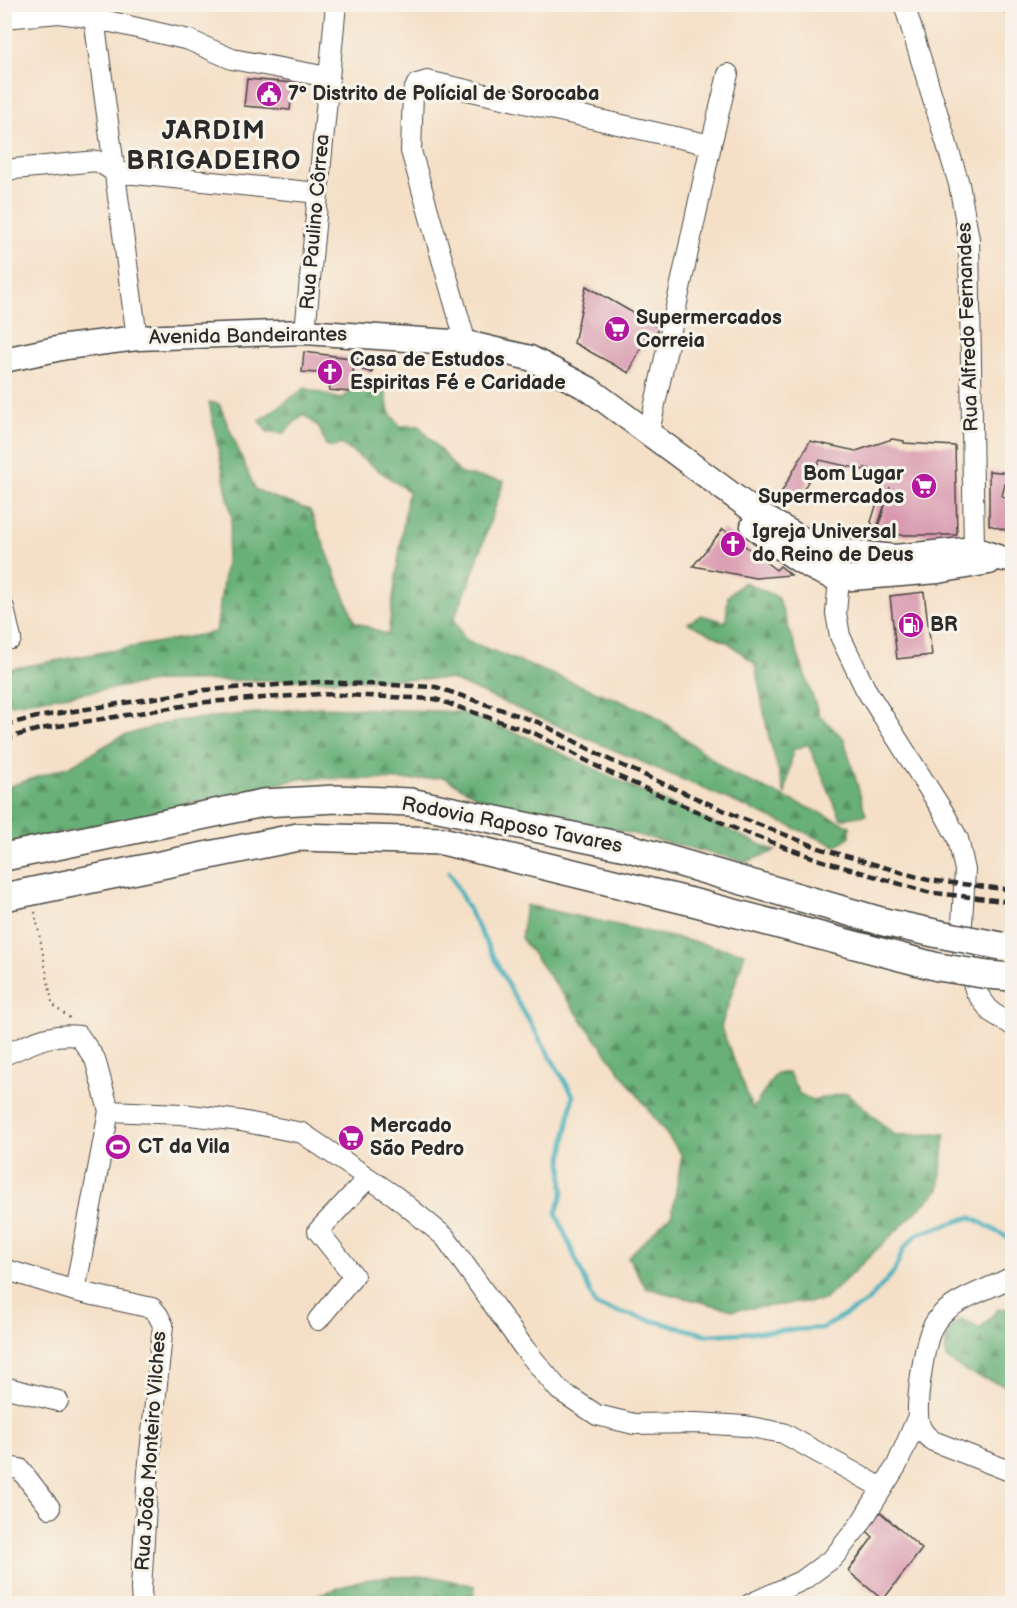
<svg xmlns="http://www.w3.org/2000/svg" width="1017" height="1608" font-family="'Balsamiq Sans',sans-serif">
  <defs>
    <pattern id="forest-firs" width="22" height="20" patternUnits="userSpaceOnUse" patternTransform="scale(1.5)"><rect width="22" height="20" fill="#68b077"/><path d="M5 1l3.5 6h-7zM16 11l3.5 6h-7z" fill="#568f62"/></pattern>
  </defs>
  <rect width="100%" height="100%" fill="#f7f3e8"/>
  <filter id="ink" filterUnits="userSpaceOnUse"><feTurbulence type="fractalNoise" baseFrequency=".0167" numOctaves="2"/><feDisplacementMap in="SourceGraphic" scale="12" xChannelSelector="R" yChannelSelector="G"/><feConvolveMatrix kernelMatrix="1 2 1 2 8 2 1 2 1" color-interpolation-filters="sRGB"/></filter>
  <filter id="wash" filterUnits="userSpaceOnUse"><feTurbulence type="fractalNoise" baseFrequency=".008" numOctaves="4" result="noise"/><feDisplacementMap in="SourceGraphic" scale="24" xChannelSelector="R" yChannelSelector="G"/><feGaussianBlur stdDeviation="1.35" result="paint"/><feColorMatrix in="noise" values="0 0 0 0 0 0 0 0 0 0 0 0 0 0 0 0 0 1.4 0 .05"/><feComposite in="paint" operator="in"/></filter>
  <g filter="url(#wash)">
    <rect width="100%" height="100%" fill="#f5e0c7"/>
    <path fill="url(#forest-firs)" stroke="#4a6e51" stroke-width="1.5" d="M383 379 389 412 400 426H419L461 474 504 481 471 578 454 619 465 640 651 713 732 774 850 826V836L836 846 450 679 161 681 5 705V670L216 632 232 518 209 402 219 404 255 489 270 496 310 510 355 622 388 635 408 491 341 444 334 447 326 445 319 427 303 414 284 433 267 432 259 421 305 388 340 399 351 392 356 380Z
      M744 582 778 597 819 715 844 739 866 815 841 819 808 744 793 750 785 794 769 738 755 664 729 643 688 623 701 615 726 622 728 596Z
      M320 707 460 712 527 737 650 795 775 851 746 862 597 825 491 805 444 777 412 780 304 778 5 846 4 788 70 766 120 737 173 721Z
      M526 905 745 953 721 1027 753 1109 776 1073H789L800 1095 813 1100 847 1093 895 1135 945 1134 939 1190 824 1300 733 1310 646 1288 628 1257 672 1214 682 1155 521 938Z
      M1012 1308V1387C989 1380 966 1375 946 1358 944 1340 946 1329 962 1319L980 1329 998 1309Z
      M430 1576 475 1586 473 1603H302L305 1600 358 1581 387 1577Z"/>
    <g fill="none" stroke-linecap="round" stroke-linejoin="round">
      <path stroke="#3eaebb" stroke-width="4.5" d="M449 872 513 994 573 1095 562 1160 563 1193 556 1213 596 1306 708 1335 823 1328 867 1302 894 1272 904 1248 918 1234 971 1217 1012 1240"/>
    </g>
    <g id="blocks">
      <path fill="#d898af" d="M247 79 293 83 290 110 244 106Z
        M586 286 658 327 656 337 648 332 629 373 574 343Z
        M304 352 374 361 372 373 354 367 349 392 329 390 334 374 302 372Z
        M892 439 904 441V443L955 446 957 535H880L879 527 890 487 878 526V534L871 522 886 474 865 468 864 470 820 460 796 503 780 495 810 441 856 451Z
        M989 471 1008 473 1002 496 1012 500V528L1008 531 989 525Z
        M723 529 776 570 780 566 791 575 755 578 693 566Z
        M924 592 932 655 897 659 890 596Z
        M880 1512 922 1549 883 1600 848 1571 873 1537 866 1530Z"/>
    </g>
  </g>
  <g filter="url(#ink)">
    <use href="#blocks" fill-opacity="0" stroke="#494642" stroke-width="1.5"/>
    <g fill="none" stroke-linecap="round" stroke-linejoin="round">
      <g stroke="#494642" stroke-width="22">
        <path id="minor" d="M904 4 959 184 969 239 974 549
          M1012 4V5
          M4 18 59 13 94 18 189 40 232 59 328 77
          M94 18 137 338
          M4 170 97 161 115 172 318 193
          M305 332 336 4
          M466 343 411 151 413 93 417 84 427 81 711 145
          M649 432 711 145 728 74
          M838 566 839 579 836 613 840 636 865 688 944 813 958 839 965 870 961 941 967 966 976 992 991 1012 1012 1025
          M4 608 11 639
          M4 1055C31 1044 50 1032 79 1036L95 1059 109 1111 181 1114 241 1121 302 1133 395 1196 445 1237 524 1348 559 1390 597 1415 634 1424 697 1423 745 1426 783 1433 882 1488
          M4 1269 75 1291 109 1111
          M1012 1277C989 1289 963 1296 943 1313 939 1317 935 1322 932 1328 924 1345 915 1405 919 1423 922 1432 926 1436 933 1441L1012 1472
          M75 1291 152 1308 158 1315 163 1325 148 1472 141 1589 142 1604
          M318 1320 354 1276 318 1231 368 1178
          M4 1387 58 1401
          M4 1467 20 1469 50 1508
          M750 1604 803 1580 833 1558 860 1524 897 1465 918 1416"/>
      </g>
      <g stroke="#494642" stroke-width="27">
        <path id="major" d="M4 360 66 347 137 338 305 332 466 343 530 358 589 389 758 514 811 544 836 551 895 557 974 549 1003 559
          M753 526C780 547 806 569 839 579L938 571 989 562"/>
      </g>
      <g stroke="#494642" stroke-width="30">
        <path id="highway" d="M4 857 263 803 336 799 410 802 626 847 884 922 939 934
          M4 897 298 837 442 841 696 903 938 967
          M988 975 1012 977"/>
      </g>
      <path stroke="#494642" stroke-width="2" stroke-dasharray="1.5 4.5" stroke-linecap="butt" d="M35 912 52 1002 56 1008 70 1018"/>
      <use href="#minor" stroke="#fff" stroke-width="20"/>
      <use href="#major" stroke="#fff" stroke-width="24"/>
      <use href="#highway" stroke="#fff" stroke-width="27"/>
      <path stroke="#2b2b2b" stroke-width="4.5" stroke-dasharray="9 4.5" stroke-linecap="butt" d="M4 725 37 717 205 690 319 682 436 687 540 723 610 760 739 817 822 849 928 880 1012 890
        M4 739 40 729 207 702 320 694 435 699 536 734 606 771 736 829 820 860 927 892 1012 902"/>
      <g stroke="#494642" stroke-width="30" stroke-linecap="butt">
        <path id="highway-bridge" d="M939 934 1001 946
          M938 967 988 975"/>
      </g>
      <use href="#highway-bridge" stroke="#fff" stroke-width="27"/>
    </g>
  </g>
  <defs>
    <g id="civic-disc" transform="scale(1.35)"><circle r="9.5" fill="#b5179e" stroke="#f7f3e8"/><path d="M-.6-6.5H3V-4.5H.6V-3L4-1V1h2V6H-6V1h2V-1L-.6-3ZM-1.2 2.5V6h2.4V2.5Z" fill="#fff"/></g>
    <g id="supermarket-disc" transform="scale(1.35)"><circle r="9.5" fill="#b5179e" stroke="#f7f3e8"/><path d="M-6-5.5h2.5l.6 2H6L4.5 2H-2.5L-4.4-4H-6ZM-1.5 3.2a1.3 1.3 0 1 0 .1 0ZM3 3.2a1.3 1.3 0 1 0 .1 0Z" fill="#fff"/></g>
    <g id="church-disc" transform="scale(1.35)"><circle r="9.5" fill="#b5179e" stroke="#f7f3e8"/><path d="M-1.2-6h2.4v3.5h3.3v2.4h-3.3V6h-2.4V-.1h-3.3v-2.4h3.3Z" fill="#fff"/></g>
    <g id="fuel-disc" transform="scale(1.35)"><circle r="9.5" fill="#b5179e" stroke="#f7f3e8"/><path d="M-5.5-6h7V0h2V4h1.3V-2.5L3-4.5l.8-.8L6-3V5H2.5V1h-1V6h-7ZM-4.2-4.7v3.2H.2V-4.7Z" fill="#fff"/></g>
    <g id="stadium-disc" transform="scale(1.35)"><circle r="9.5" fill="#b5179e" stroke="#f7f3e8"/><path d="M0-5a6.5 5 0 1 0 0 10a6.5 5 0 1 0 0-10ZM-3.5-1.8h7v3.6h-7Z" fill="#fff"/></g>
  </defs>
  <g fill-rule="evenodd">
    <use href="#civic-disc" x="269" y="94"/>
    <use href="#supermarket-disc" x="617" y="329"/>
    <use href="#church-disc" x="330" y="372"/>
    <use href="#supermarket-disc" x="924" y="486"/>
    <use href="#church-disc" x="733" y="544"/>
    <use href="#fuel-disc" x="911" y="625"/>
    <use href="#supermarket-disc" x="351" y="1138"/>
    <use href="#stadium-disc" x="118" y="1147"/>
  </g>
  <g text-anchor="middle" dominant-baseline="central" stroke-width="6" stroke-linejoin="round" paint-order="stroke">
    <g font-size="20" font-weight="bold" fill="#2b2b2b" stroke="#f7f3e8" text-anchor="start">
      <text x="288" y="94">7º Distrito de Polícial de Sorocaba</text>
      <text x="636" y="318">Supermercados<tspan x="636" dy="23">Correia</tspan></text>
      <text x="350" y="360">Casa de Estudos<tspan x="350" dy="23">Espiritas Fé e Caridade</tspan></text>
      <text x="904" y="474" text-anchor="end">Bom Lugar<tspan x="904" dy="23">Supermercados</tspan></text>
      <text x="752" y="532">Igreja Universal<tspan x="752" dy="23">do Reino de Deus</tspan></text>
      <text x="930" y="625">BR</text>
      <text x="370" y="1126">Mercado<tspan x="370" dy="23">São Pedro</tspan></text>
      <text x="138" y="1147">CT da Vila</text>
    </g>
    <g font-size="20" fill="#2b2b2b" stroke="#f7f3e8">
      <text transform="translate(315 222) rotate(-85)">Rua Paulino Côrrea</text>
      <text transform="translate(968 327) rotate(-92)">Rua Alfredo Fernandes</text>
      <text transform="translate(248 336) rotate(-1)">Avenida Bandeirantes</text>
      <text transform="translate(512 825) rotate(11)">Rodovia Raposo Tavares</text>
      <text transform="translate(151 1451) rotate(-86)">Rua João Monteiro Vilches</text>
    </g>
    <g font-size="26" font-weight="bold" letter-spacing="1.5" fill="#2b2b2b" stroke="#f7f3e8">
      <text x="214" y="131">JARDIM<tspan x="214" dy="30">BRIGADEIRO</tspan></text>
    </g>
  </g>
  <rect width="1017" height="1608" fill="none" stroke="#f7f3e8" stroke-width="24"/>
</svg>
